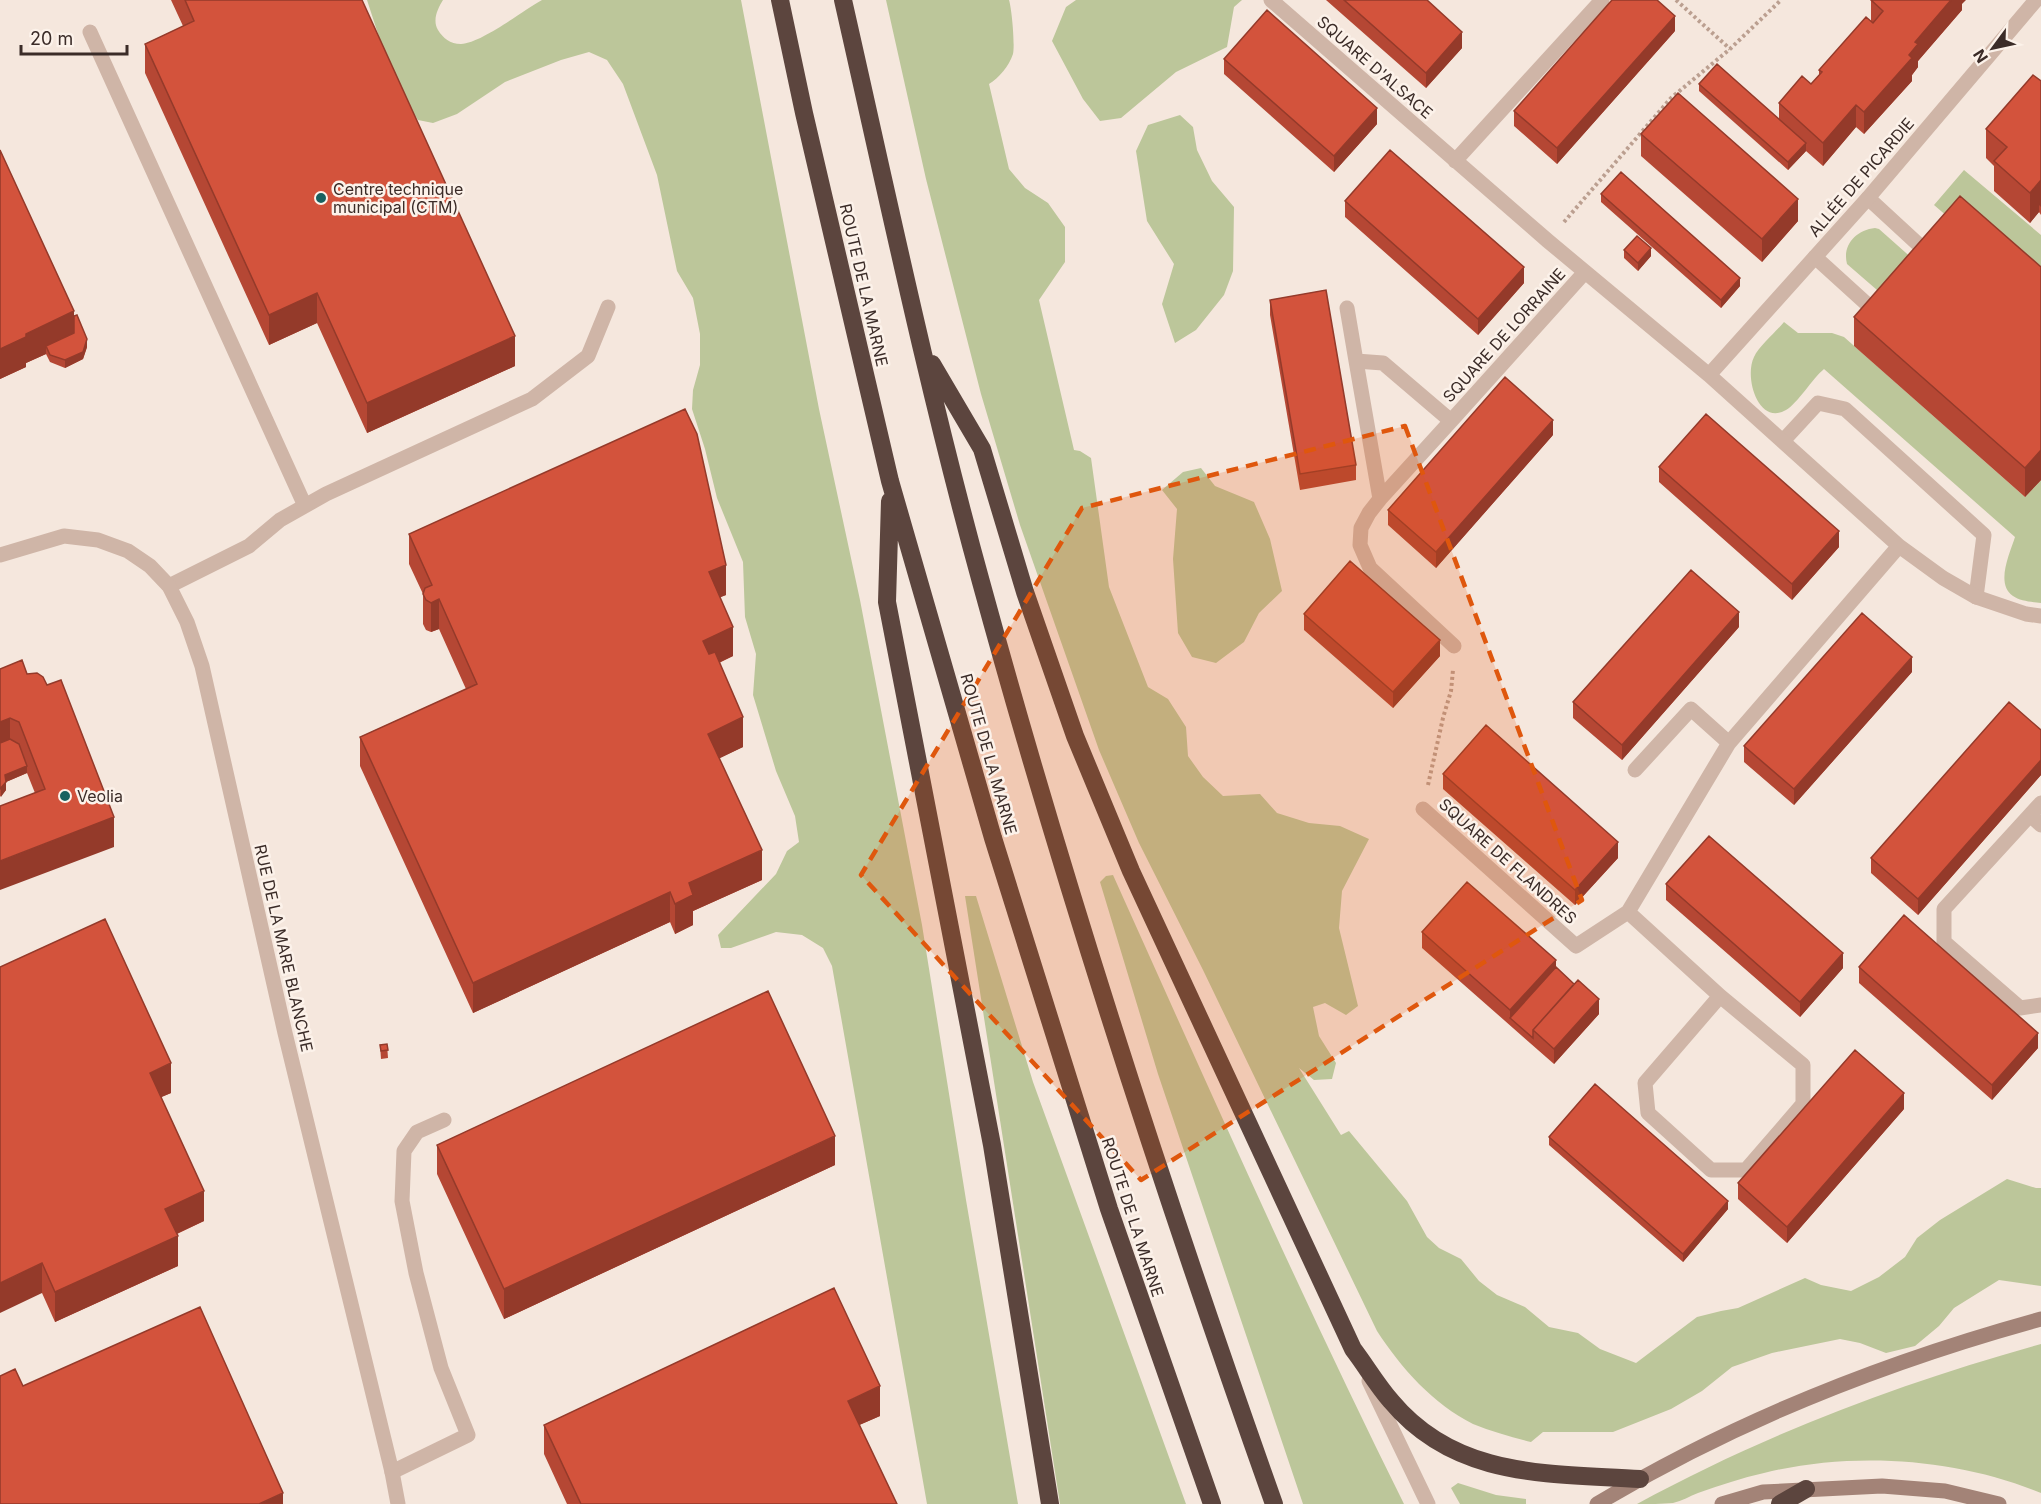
<svg xmlns="http://www.w3.org/2000/svg" width="2041" height="1504" font-family="Inter,sans-serif">
  <rect width="100%" height="100%" fill="#f5e7dd"/>
  <path fill="#bcc69a" d="M367 0H443C438 8 432 20 438 30 443 38 450 44 461 44 482 43 522 11 542 0H741L819 409 860 600 922 925 966 1200 1018 1504H927L832 966 823 948 802 935 776 932 731 948H721L718 935 776 874 787 851 799 842 795 816 776 771 753 695 756 654 745 617 743 562 717 498 705 449 692 409 693 390 700 365V334L693 298 677 271 657 175 623 84 607 60 589 52 561 60 505 82 457 114 433 123 418 120 394 83Z
    M886 0H1009C1012 10 1015 45 1013 54 1009 66 999 78 989 84L1009 169 1025 188 1048 203 1065 227V262L1039 300 1074 450 1080 451 1091 458 1109 587 1148 687 1168 699 1186 727 1188 756 1203 777 1223 796 1260 794 1277 813 1309 823 1340 826 1369 839 1342 891 1339 928 1358 1006 1346 1015 1325 1003 1313 1007 1319 1036 1336 1063 1332 1079 1314 1080 1299 1068 1341 1135 1349 1131 1407 1201 1427 1237 1439 1248 1461 1259 1479 1281 1497 1295 1525 1307 1549 1327 1578 1333 1600 1349 1636 1363 1697 1317 1721 1311 1738 1308 1805 1278 1821 1285 1851 1291 1879 1277 1905 1257 1917 1238 1940 1220 2007 1179 2036 1188H2041V1286L1999 1280 1954 1308 1939 1326 1915 1346 1886 1353 1860 1343 1840 1339 1772 1353 1732 1367 1702 1391 1671 1409 1613 1432H1543L1531 1442C1512 1437 1492 1432 1473 1424 1433 1404 1401 1368 1377 1331L1203 970 1139 843 1099 750 1020 525 981 394 926 179Z
    M1076 0H1242L1234 7 1227 47 1176 72 1121 118 1100 121 1083 99 1052 41 1066 7Z
    M1180 115 1193 127 1197 150 1212 181 1234 207 1233 271 1224 295 1196 330 1175 343 1162 304 1174 264 1147 221 1136 151 1148 125Z
    M1964 170 2041 235V297L1934 205Z
    M1875 228 1879 229 1923 268 1892 303 1847 264C1842 245 1856 230 1875 228Z
    M1784 322 1798 333H1832L1844 337 2025 497 2041 480V603C2032 602 2020 601 2013 596 1995 584 2010 553 2015 537L1824 369C1813 378 1797 404 1786 410 1758 426 1744 377 1754 357 1759 346 1776 332 1784 322Z
    M1201 468 1215 486 1254 502 1270 539 1282 591 1259 613 1244 642 1216 663 1192 657 1178 633 1173 559 1177 509 1162 490 1183 472Z
    M1113 875C1208 1086 1301 1297 1404 1504H1303L1158 1074 1100 882 1106 876Z
    M965 896H976L1033 1082 1186 1504H1060Z
    M2041 1344V1493C1957 1458 1852 1451 1764 1473 1742 1478 1720 1485 1698 1493 1690 1496 1682 1501 1673 1503 1663 1504 1648 1504 1637 1504 1765 1434 1901 1383 2041 1344Z
    M1458 1483 1496 1495 1526 1499V1504H1460L1451 1488Z"/>
  <g fill="none" stroke-linecap="round" stroke-linejoin="round">
    <path stroke="#bb9f90" stroke-width="4" stroke-dasharray="3 3" stroke-linecap="butt" d="M1676 0 1730 49
      M1564 222 1671 98 1730 49 1781 0
      M1428 785 1443 718 1451 691 1453 670"/>
    <path stroke="#cfb5a7" stroke-width="15" d="M90 32 305 506
      M1868 198 1932 257
      M1815 257 1880 316
      M1783 441 1818 403 1845 409 1984 535 1976 597
      M169 586 249 546 280 520 326 494 532 399 588 356 608 307
      M1369 1381 1428 1504
      M392 1472 468 1435 441 1368 416 1273 402 1201 404 1151 417 1132 444 1120"/>
    <path stroke="#cfb5a7" stroke-width="15" d="M1271 0 1548 241 1709 375 1899 546 1943 578 1976 597 2026 614 2041 616
      M1455 161 1602 0
      M1347 308 1356 361
      M1709 375 1868 198 2036 0
      M1451 421 1585 272
      M1380 499 1356 361 1383 363 1451 421 1380 499 1369 513 1361 528 1360 545 1370 568 1454 646
      M0 555 64 536 98 540 128 551 150 566 169 586 187 622 202 666 285 1033 392 1472 398 1504
      M1635 770 1691 709 1729 743
      M2041 803 1944 909V942L2020 1008 2041 1005
      M1423 809 1576 946 1628 912 1729 743 1899 546
      M2030 815 2041 825
      M1628 912 1720 996 1803 1065V1104L1746 1170H1711L1648 1113 1645 1083 1720 996"/>
    <path stroke="#a38377" stroke-width="15" d="M1597 1504C1733 1422 1888 1361 2041 1319
      M1722 1504 1763 1492 1882 1486 1945 1491 1999 1504"/>
    <path stroke="#5c453e" stroke-width="18" d="M780 0 804 113 890 481 993 838 1109 1209 1212 1504
      M843 0C887 194 928 390 981 582 1066 893 1166 1200 1274 1504
      M932 364 982 449 1025 592 1075 736 1131 871 1353 1349C1366 1366 1377 1385 1391 1401 1456 1479 1548 1473 1640 1479
      M890 501 887 602 992 1145 1050 1504
      M1780 1504 1806 1489"/>
  </g>
  <path fill="#b54734" d="M171 0H362L515 366 367 433 317 323 269 345 145 73V44L183 26Z
    M1326 0H1427L1462 48 1426 88Z
    M1871 0 1962 4V10L1918 61V67L1912 75V81L1864 134 1856 127 1823 166 1806 151 1788 170 1699 91V84L1779 119V103L1811 84 1819 75V70L1871 21Z
    M1675 31 1557 164 1514 126V111Z
    M1224 59 1377 124 1334 172 1224 74Z
    M2041 81V215L2039 212 2030 223 1994 191V166L1986 158V129Z
    M1641 134 1798 221 1762 262 1641 156Z
    M0 150 87 347 83 359 65 368 50 362 46 354 26 363V367L0 379Z
    M1601 194 1740 286 1721 308 1601 202Z
    M1345 201 1524 283 1478 335 1345 217Z
    M1624 250 1651 256 1638 271 1624 258Z
    M2041 267V480L2025 497 1854 346V317Z
    M1270 300 1356 465V480L1300 490 1270 315Z
    M1553 435 1436 568 1388 525V510Z
    M1659 467 1839 547 1792 600 1659 482Z
    M409 534 726 595 720 597 733 656 719 663 743 747 719 758 762 880 693 911V925L675 934 670 922 473 1013 360 766V737L466 689 439 629 431 632 426 630 423 624V594L409 564Z
    M1304 614 1440 656 1393 708 1304 630Z
    M1739 627 1622 760 1573 718V702Z
    M0 669 27 674 114 847 4 805 35 793 27 773 6 782V790L0 797Z
    M1912 672 1794 805 1744 762V746Z
    M2041 730V775L1918 915 1871 873V858Z
    M1443 774 1618 858 1575 905 1443 789Z
    M1666 884 1843 968 1800 1017 1666 900Z
    M1422 932 1556 967 1599 1014 1554 1064 1422 948Z
    M0 967 171 1093 161 1097 204 1221 177 1234 178 1266 55 1322 42 1293Z
    M1859 967 2038 1048 1992 1100 1859 983Z
    M387 1044 388 1058 381 1059 380 1045Z
    M1904 1109 1787 1243 1738 1199V1183Z
    M1549 1137 1728 1209 1683 1262 1549 1145Z
    M437 1145 835 1165 504 1319 437 1174Z
    M880 1416 859 1425 897 1504H567L544 1454V1425Z"/>
  <path fill="#943a2a" d="M1951 0H1966L1962 4V10L1918 61V67L1912 75V81L1864 134V112L1909 55 1915 42Z
    M1675 16V31L1557 164V148Z
    M1462 32V48L1426 88V73Z
    M1856 105V127L1823 166V143Z
    M1377 108V124L1334 172V156Z
    M1806 143V151L1788 170V162Z
    M2041 180V207L2039 205V212L2030 223V193Z
    M1798 199V221L1762 262V239Z
    M1651 248V256L1638 271V263Z
    M1524 267V283L1478 335V319Z
    M1740 278V286L1721 308V300Z
    M317 293V323L269 345V315Z
    M74 311V341L46 346V354L26 363V367L0 379V349L26 334Z
    M515 336V366L367 433V403Z
    M87 339V347L83 359 65 368V360Z
    M1553 420V435L1436 568V552Z
    M2041 450V480L2025 497V468Z
    M1839 531V547L1792 600V584Z
    M726 565V595L709 602V572Z
    M439 599V629L431 632V603Z
    M1739 612V627L1622 760V745Z
    M733 627V656L703 670V641Z
    M1440 640V656L1393 708V692Z
    M1912 657V672L1794 805V789Z
    M743 717V747L708 764V734Z
    M10 718V747L0 751V722Z
    M2041 760V775L1918 915V899Z
    M27 766V773L6 782V790L1 797V789L5 775Z
    M114 817V847L0 890V861Z
    M1618 842V858L1575 905V890Z
    M762 850V880L693 911V925L675 934V904L689 883Z
    M670 892V922L473 1013V983Z
    M1843 953V968L1800 1017V1002Z
    M1556 960V975L1510 1018V1010Z
    M1599 999V1014L1554 1064V1049Z
    M2038 1033V1048L1992 1100V1085Z
    M171 1063V1093L150 1102V1073Z
    M1904 1093V1109L1787 1243V1227Z
    M835 1136V1165L504 1319V1289Z
    M204 1191V1221L165 1239V1209Z
    M1728 1201V1209L1683 1262V1254Z
    M178 1236V1266L55 1322V1292Z
    M42 1263V1293L0 1313V1283Z
    M880 1386V1416L848 1430V1401Z
    M283 1493V1504H259Z"/>
  <path fill="#d3533c" stroke="#943a2a" stroke-width="1.5" d="M185 0H362L515 336 367 403 317 293 269 315 145 44 194 21Z
    M1344 0H1427L1462 32 1426 73Z
    M1612 0H1657L1675 16 1557 148 1514 111Z
    M1871 0H1951L1915 42 1918 44 1909 55 1912 58 1864 112 1856 105 1823 143 1779 103 1802 76 1811 84 1822 72 1819 70 1866 17 1873 23 1883 11Z
    M1267 10 1377 108 1334 156 1224 59Z
    M1717 64 1806 143 1788 162 1699 84Z
    M2033 75 2041 81V180L2030 193 1994 161 2007 147 1986 129Z
    M1678 93 1798 199 1762 239 1641 134Z
    M0 150 74 311 26 334V337L0 349Z
    M1390 150 1524 267 1478 319 1345 201Z
    M1621 172 1740 278 1721 300 1601 194Z
    M1960 196 2041 267V450L2025 468 1854 317Z
    M1637 236 1651 248 1638 263 1624 250Z
    M1326 290 1356 465 1300 474 1270 300Z
    M77 315 87 339 83 352 65 360 50 355 46 346 74 333V316Z
    M1505 377 1553 420 1436 552 1388 510Z
    M685 409 697 434 726 565 709 572 733 627 703 641 709 654 715 652 743 717 708 734 762 850 689 883 693 895 675 904 670 892 473 983 360 737 477 684 439 599 431 603 426 600 423 594 425 588 432 585 409 534Z
    M1706 414 1839 531 1792 584 1659 467Z
    M1350 561 1440 640 1393 692 1304 614Z
    M1691 570 1739 612 1622 745 1573 702Z
    M1862 613 1912 657 1794 789 1744 746Z
    M22 660 27 674 37 673 43 677 47 685 61 680 114 817 0 861V806L45 789 19 722 10 718 0 722V669Z
    M2009 702 2041 730V760L1918 899 1871 858Z
    M1486 725 1618 842 1575 890 1443 774Z
    M10 739 19 744 27 766 5 775 6 782 0 789V743Z
    M1709 836 1843 953 1800 1002 1666 884Z
    M1467 882 1556 960 1510 1010 1422 932Z
    M1904 915 2038 1033 1992 1085 1859 967Z
    M105 919 171 1063 150 1073 204 1191 165 1209 178 1236 55 1292 42 1263 0 1283V967Z
    M1556 967 1574 984 1533 1030V1038L1510 1018Z
    M1578 980 1599 999 1554 1049 1533 1030Z
    M768 991 835 1136 504 1289 437 1145Z
    M387 1044 388 1050 381 1051 380 1045Z
    M1855 1050 1904 1093 1787 1227 1738 1183Z
    M1595 1084 1728 1201 1683 1254 1549 1137Z
    M834 1288 880 1386 848 1401 897 1504H581L544 1425Z
    M200 1307 283 1493 259 1504H0V1376L15 1369 23 1386Z"/>
  <path fill="#df570d" fill-opacity="0.2" stroke="#df570d" stroke-width="4.5" stroke-dasharray="12 8" stroke-linejoin="round" d="M1405 426 1582 900 1141 1180 861 875 1082 508Z"/>
  <g fill="#186160" stroke="#fcf2ea" stroke-width="2">
    <circle cx="321" cy="198" r="6"/>
    <circle cx="65" cy="796" r="6"/>
  </g>
  <g text-anchor="middle" dominant-baseline="central" stroke-width="5" stroke-linejoin="round" paint-order="stroke">
    <g font-size="16" fill="#3b2c28" stroke="#fcf2ea">
      <text transform="translate(1375 67) rotate(41)">SQUARE D'ALSACE</text>
      <text transform="translate(1861 177) rotate(-49)">ALLÉE DE PICARDIE</text>
      <text transform="translate(864 285) rotate(77)">ROUTE DE LA MARNE</text>
      <text transform="translate(1504 335) rotate(-48)">SQUARE DE LORRAINE</text>
      <text transform="translate(989 754) rotate(74)">ROUTE DE LA MARNE</text>
      <text transform="translate(1508 861) rotate(42)">SQUARE DE FLANDRES</text>
      <text transform="translate(284 948) rotate(77)">RUE DE LA MARE BLANCHE</text>
      <text transform="translate(1133 1217) rotate(72)">ROUTE DE LA MARNE</text>
    </g>
    <g font-size="16" fill="#3b2c28" stroke="#fcf2ea" text-anchor="start">
      <text x="333" y="189">Centre technique<tspan x="333" dy="18">municipal (CTM)</tspan></text>
      <text x="77" y="796">Veolia</text>
    </g>
  </g>
  <g transform="translate(1993 48) rotate(237)" stroke="#fcf2ea" stroke-width="4.5" paint-order="stroke">
  <path d="M0-4.5L10 22L0 15L-10 22Z" fill="#3b2c28"/>
  <text y="-9" font-size="16" font-weight="bold" text-anchor="middle" fill="#3b2c28">N</text>
  </g>
  <path d="M21 45v9h106v-9" fill="none" stroke="#3b2c28" stroke-width="3"/>
  <text x="30" y="45" font-size="18" fill="#3b2c28" stroke="#fcf2ea" stroke-width="4.5" paint-order="stroke">20 m</text>
</svg>
